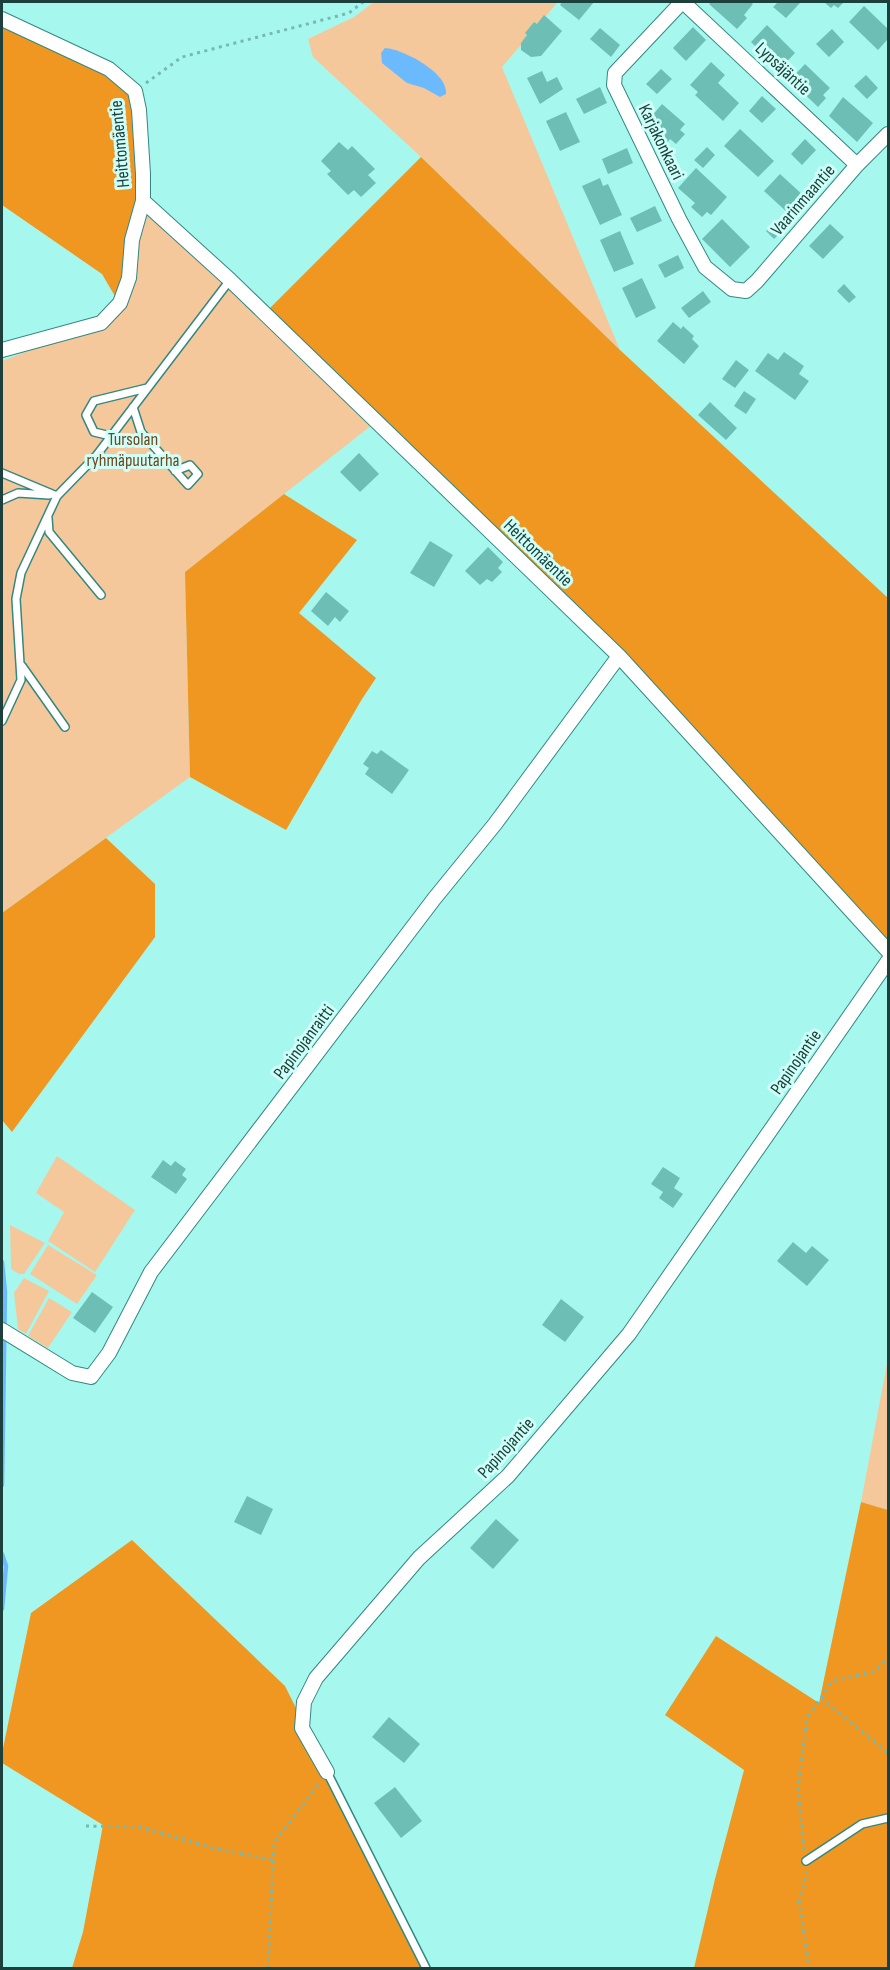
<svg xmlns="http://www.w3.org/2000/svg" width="890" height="1970" font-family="'Sofia Sans Condensed',sans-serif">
  <rect width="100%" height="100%" fill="#a6f8ef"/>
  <path fill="#f4c89b" d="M374 2H558L502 67 620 350 421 157 313 57 308 39 354 17Z
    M143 201 377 421 185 572 190 777 2 913V361L101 323 120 303Z
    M57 1156 135 1210 95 1272 48 1241 64 1212 36 1193Z
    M10 1225 45 1243 24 1274H19L11 1269Z
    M48 1245 97 1275 77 1304 30 1274Z
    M24 1278 49 1291 26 1334 18 1329 14 1293Z
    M49 1298 72 1312 48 1348 28 1336Z
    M888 1358V1510L861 1502Z"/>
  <path fill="#ef9721" d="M2 26 113 79 128 94 132 113 137 177 136 203 122 281 116 298 102 274 2 205Z
    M421 157 620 350 888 598V951L619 656 265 313Z
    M284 494 357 540 299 613 376 678 362 699 286 830 190 777 185 572Z
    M106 838 155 884V937L12 1132 2 1120V913Z
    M861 1502 888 1510V1968H694L715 1879 744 1770 665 1715 716 1636 819 1703Z
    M132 1540 285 1686 426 1968H72L83 1932 103 1825 2 1763V1753L31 1613Z"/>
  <path fill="#6bbafe" d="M385 48C403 49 449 73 446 94L440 97 424 88 407 83 382 63 381 53Z"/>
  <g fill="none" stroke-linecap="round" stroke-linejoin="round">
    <path stroke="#6bbafe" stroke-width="4.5" d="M2 1262 5 1292 2 1485
      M2 1554 6 1566 2 1609"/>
  </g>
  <path fill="#6dbfb6" d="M562 2H594L579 20 560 5Z
    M712 2H750L753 4 744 15 747 18 737 29 709 4Z
    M778 2H798L800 3 786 18 773 7Z
    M824 2H844L838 8 834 5 831 8Z
    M864 6 888 29V39L878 50 849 22Z
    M544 15 562 31 541 56 531 57 521 50V43L527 35 525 33 534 22 537 24Z
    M767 25 795 53 779 70 751 42Z
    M693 27 706 40 686 61 673 48Z
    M600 28 620 45 611 57 590 39Z
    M832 29 844 42 829 57 816 44Z
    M711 62 725 75 718 83 739 103 723 121 695 95 698 92 690 85Z
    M805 64 830 88 823 95 826 98 818 107 790 80Z
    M661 69 672 79 657 94 646 84Z
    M542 71 547 82 557 77 563 89 540 104 527 78Z
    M866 75 878 88 867 99 854 86Z
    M600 87 607 103 584 114 576 99Z
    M762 96 776 109 762 123 749 111Z
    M843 97 873 123 857 142 829 116Z
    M662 104 685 124 680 130 685 134 676 144 670 139 667 143 645 124Z
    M566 112 580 142 560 151 546 121Z
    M740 129 774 161 758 177 724 146Z
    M805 139 816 150 802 165 791 154Z
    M339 142 348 150 352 146 375 169 368 175 376 183 361 197 354 190 348 195 327 174 331 171 321 161Z
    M707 147 715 155 703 168 694 160Z
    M627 148 633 163 608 174 602 159Z
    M696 168 727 197 711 215 707 212 702 217 691 207 695 203 678 188Z
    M780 174 805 197 789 214 764 191Z
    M600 178 603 186 608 184 622 215 600 225 582 186Z
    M655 206 662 221 637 232 630 218Z
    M722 219 750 247 730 267 702 239Z
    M775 222 783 230 774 239 766 231Z
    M830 224 844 237 823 259 809 246Z
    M620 231 634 264 614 272 600 240Z
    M678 255 684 268 665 278 658 265Z
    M642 278 656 308 636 318 622 288Z
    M844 284 856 297 849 303 837 291Z
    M703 291 711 302 689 318 681 308Z
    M673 322 681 329 683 326 694 336 692 339 699 346 684 364 657 341Z
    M784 352 804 366 799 374 809 381 795 400 755 371 768 353 778 360Z
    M736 360 749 370 735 388 722 379Z
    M744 391 756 399 746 414 734 406Z
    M710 402 737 428 726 440 698 415Z
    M359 453 379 474 360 492 340 472Z
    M430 541 453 555 434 587 410 573Z
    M488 547 503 562 498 568 502 572 492 582 487 579 480 585 465 571Z
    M326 592 349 611 340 622 335 617 328 626 311 611Z
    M381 750 409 770 392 794 365 774 369 768 363 764 372 751 377 754Z
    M163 1160 171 1166 175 1161 186 1169 182 1175 187 1179 176 1194 151 1177Z
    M663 1167 680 1178 674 1188 683 1194 673 1208 659 1198 663 1192 651 1184Z
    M793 1242 806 1253 812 1246 829 1260 807 1286 777 1261Z
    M92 1292 113 1307 95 1333 73 1318Z
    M561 1299 584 1317 565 1342 542 1325Z
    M247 1496 273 1509 261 1535 234 1522Z
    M496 1519 519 1540 493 1569 470 1548Z
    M389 1717 420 1744 404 1763 372 1737Z
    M395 1787 422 1821 401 1838 374 1803Z"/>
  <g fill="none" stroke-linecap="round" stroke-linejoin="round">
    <g stroke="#338880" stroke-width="10">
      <path id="service" d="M133 407 141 432 188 485 198 474 190 465 175 471
        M111 436 94 432 86 415 94 401 147 388
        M2 473 57 496
        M2 500 18 493 49 495
        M48 518 49 532 101 595
        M22 666 65 727
        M2 721 21 680 16 599 21 573 57 496 96 456 230 280
        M327 1772 426 1968
        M806 1861 862 1824 888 1818"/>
    </g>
    <g stroke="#338880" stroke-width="16">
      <path id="minor" d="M682 2 615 73 614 85 679 219 705 267 732 289 746 291 757 281 857 165 888 134
        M683 2 857 165
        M2 19 109 69 135 91 139 110 143 174V201L132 240 129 278 120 303 101 323 2 350
        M143 201 230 280 619 656 888 951
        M2 1330 72 1373 91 1377 109 1353 151 1272 434 899 495 824 619 656
        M327 1772 302 1728 304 1702 316 1678 419 1558 508 1476 629 1334 888 961"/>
    </g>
    <path stroke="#77b8b1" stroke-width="3" stroke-dasharray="3 4.5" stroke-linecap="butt" d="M146 83 182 57 349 13 363 2
      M821 1698 832 1681 873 1672 888 1659
      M86 1826 139 1827 213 1848 272 1860
      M804 1850 798 1788 807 1717 821 1698 888 1753
      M807 1871 799 1901 809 1968
      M268 1968 274 1843 320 1782"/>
    <use href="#service" stroke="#fff" stroke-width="7"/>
    <use href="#minor" stroke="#fff" stroke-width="14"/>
  </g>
  <g text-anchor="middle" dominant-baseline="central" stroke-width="6" stroke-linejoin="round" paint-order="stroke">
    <g font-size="18" fill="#1d403c" stroke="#cffff9">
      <text transform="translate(783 69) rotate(43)">Lypsäjäntie</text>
      <text transform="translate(661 142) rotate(64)">Karjakonkaari</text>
      <text transform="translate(120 144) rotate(-95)">Heittomäentie</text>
      <text transform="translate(803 200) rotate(-49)">Vaarinmaantie</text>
      <text transform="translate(538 553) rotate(44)">Heittomäentie</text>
      <text transform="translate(304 1042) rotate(-53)">Papinojanraitti</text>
      <text transform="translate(796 1062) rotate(-55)">Papinojantie</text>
      <text transform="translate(506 1448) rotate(-48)">Papinojantie</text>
    </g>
    <g font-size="18" fill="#6d4920" stroke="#cffff9">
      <text x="133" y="439">Tursolan<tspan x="133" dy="21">ryhmäpuutarha</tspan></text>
    </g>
  </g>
  <rect width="890" height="1970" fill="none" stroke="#1d403c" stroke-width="6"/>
</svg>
